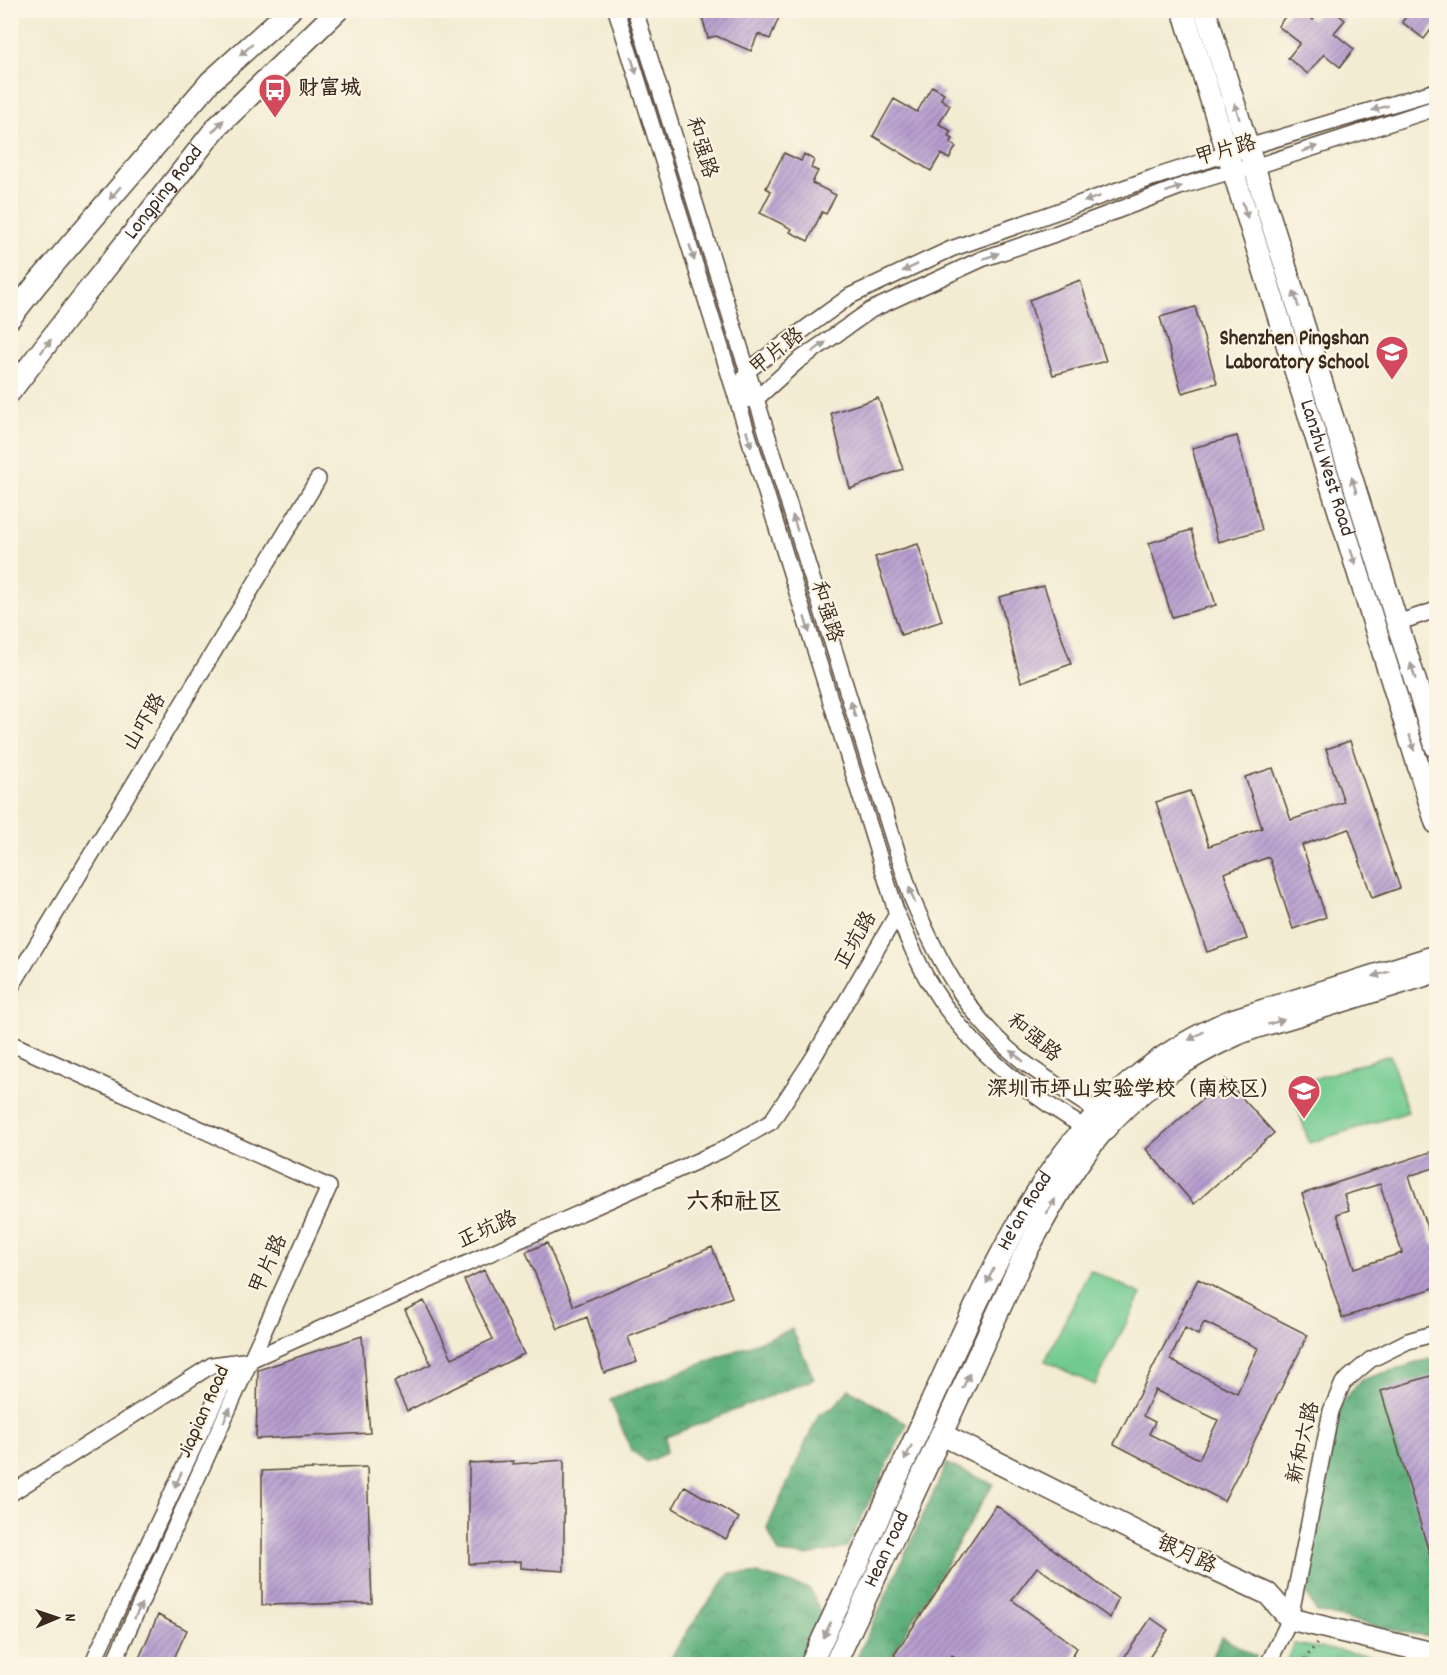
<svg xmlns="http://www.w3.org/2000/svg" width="1447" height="1675" font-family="Dekko,'LXGW WenKai TC',sans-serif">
  <defs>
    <pattern id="forest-crowns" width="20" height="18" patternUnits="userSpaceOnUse" patternTransform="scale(1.5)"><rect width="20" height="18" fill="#5cae7a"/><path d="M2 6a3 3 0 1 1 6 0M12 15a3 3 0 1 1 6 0" fill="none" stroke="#4d8e63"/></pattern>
    <pattern id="park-tufts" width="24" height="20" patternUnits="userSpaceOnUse" patternTransform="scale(1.5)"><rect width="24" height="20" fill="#71ca90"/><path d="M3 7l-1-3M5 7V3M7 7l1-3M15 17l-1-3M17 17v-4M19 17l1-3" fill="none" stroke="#5ea475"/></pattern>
    <pattern id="building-hatch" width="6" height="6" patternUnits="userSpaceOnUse" patternTransform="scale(1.5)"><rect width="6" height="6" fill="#b59ccf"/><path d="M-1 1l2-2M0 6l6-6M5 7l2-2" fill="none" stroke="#947fa7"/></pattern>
  </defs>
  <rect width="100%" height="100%" fill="#fcf5e5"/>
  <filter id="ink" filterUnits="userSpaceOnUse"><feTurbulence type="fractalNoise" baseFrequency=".0167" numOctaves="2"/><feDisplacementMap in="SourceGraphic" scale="12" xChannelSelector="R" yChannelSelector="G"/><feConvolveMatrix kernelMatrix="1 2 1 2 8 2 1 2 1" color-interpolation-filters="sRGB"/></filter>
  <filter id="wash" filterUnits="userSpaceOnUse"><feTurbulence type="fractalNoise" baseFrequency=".008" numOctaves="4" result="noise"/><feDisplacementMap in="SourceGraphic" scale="24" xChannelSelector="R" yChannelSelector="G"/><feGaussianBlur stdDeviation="1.35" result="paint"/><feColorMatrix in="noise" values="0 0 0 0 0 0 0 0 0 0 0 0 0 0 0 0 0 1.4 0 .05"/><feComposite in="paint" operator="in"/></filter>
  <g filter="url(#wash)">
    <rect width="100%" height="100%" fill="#f3ecd3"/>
    <path fill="url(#forest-crowns)" stroke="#4c6c4c" stroke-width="1.5" d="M792 1329 814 1379 666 1437V1453L647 1462 631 1450 610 1399Z
      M1436 1357V1637L1406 1633 1316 1612 1306 1591 1340 1405 1361 1380Z
      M849 1389 907 1424 847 1547 807 1556 779 1553 767 1528 819 1414 834 1407Z
      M947 1464 993 1484 887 1664H854Z
      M730 1573 759 1574 810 1589 823 1618 801 1664H667L689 1629Z
      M1221 1637 1256 1656 1252 1664H1210Z"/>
    <path fill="url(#park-tufts)" stroke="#567a57" stroke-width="1.5" d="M1294 1644 1374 1656 1405 1664H1285Z"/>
    <path fill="#71ca90" stroke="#567a57" stroke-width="1.5" d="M1390 1055 1408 1112 1309 1143 1291 1086Z
      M1090 1270 1141 1294 1095 1385 1045 1361Z"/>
    <g id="blocks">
      <path fill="url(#building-hatch)" fill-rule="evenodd" d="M700 10H769L780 15 770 39 758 34 751 51 716 36 708 38Z
        M1290 10H1301L1313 20 1320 10H1333L1345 20 1334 33 1354 49 1340 67 1324 54 1308 74 1288 58 1300 43 1278 26Z
        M1411 10H1437V22L1424 39 1402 22Z
        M932 86 944 93 941 99 950 105 939 124 951 131 948 136 953 139 950 143 956 147 949 159 941 154 931 171 873 136 894 99 917 112Z
        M784 153 801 161 804 154 814 160 811 168 818 171 812 183 836 195 826 214 822 212 808 241 790 232 792 229 760 213 771 191 766 188Z
        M1080 280 1106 361 1053 375 1029 300Z
        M1195 307 1217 383 1182 393 1160 317Z
        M878 398 903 469 850 489 831 413Z
        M1237 436 1262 530 1218 542 1192 448Z
        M1191 530 1216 605 1172 617 1149 543Z
        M918 544 942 621 901 635 875 557Z
        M1044 586 1071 664 1021 682 999 597Z
        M1350 741 1400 888 1372 898 1349 829 1302 845 1326 917 1293 929 1269 857 1224 873 1247 939 1207 952 1156 802 1190 791 1209 846 1262 828 1245 777 1273 768 1291 820 1344 802 1326 749Z
        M1225 1079 1274 1133 1194 1204 1146 1149Z
        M1437 1150V1167L1409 1176 1433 1245 1437 1243V1287L1342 1318 1302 1194ZM1380 1184 1402 1253 1354 1268 1337 1214 1349 1210 1344 1195Z
        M547 1243 574 1306 712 1247 732 1297 628 1337 637 1362 604 1373 587 1317 558 1329 526 1252Z
        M484 1270 524 1354 407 1411 394 1382 431 1364 405 1310 424 1301 452 1358 493 1339 464 1280Z
        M1198 1279 1308 1335 1224 1501 1114 1444ZM1204 1322 1258 1348 1237 1393 1170 1360 1185 1328 1198 1335ZM1155 1390 1218 1420 1199 1459 1149 1434 1155 1422 1143 1416Z
        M362 1336 370 1433 256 1439 258 1370Z
        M1437 1374V1566H1433L1381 1391Z
        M564 1460V1571L521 1568V1561L469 1564V1463L513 1461V1464Z
        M367 1467 372 1603 262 1605V1471Z
        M685 1486 739 1518 726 1539 673 1508Z
        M996 1505 1118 1599 1110 1618 1037 1567 1012 1600 1077 1648 1067 1665H966L952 1655 946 1665H904L894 1655Z
        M158 1615 187 1630 171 1665H136Z
        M1151 1618 1168 1630 1144 1665H1119Z"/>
    </g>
  </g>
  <g filter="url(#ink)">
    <use href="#blocks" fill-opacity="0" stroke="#574739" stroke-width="1.5"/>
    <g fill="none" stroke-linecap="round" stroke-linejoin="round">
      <g stroke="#574739" stroke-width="18">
        <path id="street" d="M616 10 897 914C906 935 915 956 926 977 965 1046 1026 1094 1094 1133
          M635 10 911 896C937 958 967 1017 1021 1060 1046 1079 1072 1095 1098 1112V1124
          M1436 91 1248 147 1152 178 951 249 850 296 747 371 737 400 756 399 798 361 871 310 982 259 1055 234 1182 186 1222 174 1254 167 1436 108
          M1397 623 1436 610
          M10 989 318 479
          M10 1043 329 1187 113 1664
          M10 1494 212 1365 250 1360 722 1150 771 1122 812 1060 897 914
          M92 1664 222 1386 246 1364
          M1268 1664 1290 1619 1331 1411 1343 1383 1370 1360 1408 1341 1436 1333"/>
      </g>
      <g stroke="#574739" stroke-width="24">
        <g id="secondary">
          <path id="s1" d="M1183 10 1436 823"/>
          <path d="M1205 10 1436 747"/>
          <path d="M10 318 36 285 210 82 290 10"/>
          <path id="s2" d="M10 392 72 311 216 128 338 10"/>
          <path d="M941 1434 1150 1539 1268 1594 1290 1619 1424 1651 1436 1653"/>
          <path id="s3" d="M811 1664C851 1578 891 1492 930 1405 1000 1252 1064 1089 1232 1020L1436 956"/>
          <path id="s4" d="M835 1664 1023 1258C1046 1216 1068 1174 1098 1137 1133 1093 1185 1058 1236 1035 1256 1026 1280 1021 1301 1014 1346 1000 1391 986 1436 972"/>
        </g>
      </g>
      <path stroke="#574739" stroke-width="3" stroke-dasharray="1.5 4.5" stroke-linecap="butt" d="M1301 1664 1318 1642"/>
      <use href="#street" stroke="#fff" stroke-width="15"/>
      <use href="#secondary" stroke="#fff" stroke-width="21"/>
    </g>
    <defs><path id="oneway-solid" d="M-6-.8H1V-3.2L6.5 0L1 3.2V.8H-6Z" transform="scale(1.5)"/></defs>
    <g fill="#a79f9a">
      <use href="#oneway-solid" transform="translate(246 50) rotate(138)"/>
      <use href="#oneway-solid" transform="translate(634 66) rotate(73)"/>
      <use href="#oneway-solid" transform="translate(1380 108) rotate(164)"/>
      <use href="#oneway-solid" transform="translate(1237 111) rotate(-107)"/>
      <use href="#oneway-solid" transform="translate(218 126) rotate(-47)"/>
      <use href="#oneway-solid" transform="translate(1310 149) rotate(-18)"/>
      <use href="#oneway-solid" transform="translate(1174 189) rotate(-20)"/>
      <use href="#oneway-solid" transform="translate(115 193) rotate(131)"/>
      <use href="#oneway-solid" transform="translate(1092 199) rotate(161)"/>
      <use href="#oneway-solid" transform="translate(1245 210) rotate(73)"/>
      <use href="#oneway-solid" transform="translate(692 253) rotate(73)"/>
      <use href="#oneway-solid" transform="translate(991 256) rotate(-19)"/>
      <use href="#oneway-solid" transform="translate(910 268) rotate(155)"/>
      <use href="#oneway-solid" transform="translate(1296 299) rotate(-107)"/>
      <use href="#oneway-solid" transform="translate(46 346) rotate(-53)"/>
      <use href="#oneway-solid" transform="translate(819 347) rotate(-35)"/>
      <use href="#oneway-solid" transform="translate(749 439) rotate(73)"/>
      <use href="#oneway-solid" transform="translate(1354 485) rotate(-107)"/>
      <use href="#oneway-solid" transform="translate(795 523) rotate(-107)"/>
      <use href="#oneway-solid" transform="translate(1353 557) rotate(73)"/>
      <use href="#oneway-solid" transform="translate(807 625) rotate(73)"/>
      <use href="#oneway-solid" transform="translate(1413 671) rotate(-107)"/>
      <use href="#oneway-solid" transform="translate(853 709) rotate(-107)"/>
      <use href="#oneway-solid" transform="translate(1412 743) rotate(73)"/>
      <use href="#oneway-solid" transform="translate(912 895) rotate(-110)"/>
      <use href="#oneway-solid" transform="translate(1381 974) rotate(163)"/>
      <use href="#oneway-solid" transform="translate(1276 1022) rotate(-17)"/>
      <use href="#oneway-solid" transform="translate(1196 1036) rotate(151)"/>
      <use href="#oneway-solid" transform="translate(1017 1056) rotate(-140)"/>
      <use href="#oneway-solid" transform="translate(1051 1206) rotate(-60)"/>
      <use href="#oneway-solid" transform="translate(990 1276) rotate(116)"/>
      <use href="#oneway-solid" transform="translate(966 1381) rotate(-65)"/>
      <use href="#oneway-solid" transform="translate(227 1415) rotate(-65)"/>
      <use href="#oneway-solid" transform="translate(908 1453) rotate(115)"/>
      <use href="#oneway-solid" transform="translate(178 1480) rotate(115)"/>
      <use href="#oneway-solid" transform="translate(138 1611) rotate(-65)"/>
      <use href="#oneway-solid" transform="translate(827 1630) rotate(115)"/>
    </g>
  </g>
  <defs>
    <g id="bus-pin" transform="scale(1.725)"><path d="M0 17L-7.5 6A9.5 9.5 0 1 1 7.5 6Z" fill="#d1495b" stroke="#fcf5e5"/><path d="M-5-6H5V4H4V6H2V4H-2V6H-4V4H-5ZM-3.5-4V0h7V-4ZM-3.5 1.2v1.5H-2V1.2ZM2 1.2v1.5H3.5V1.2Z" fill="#fff"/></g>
    <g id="school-pin" transform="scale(1.725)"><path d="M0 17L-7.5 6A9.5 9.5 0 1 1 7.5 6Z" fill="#d1495b" stroke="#fcf5e5"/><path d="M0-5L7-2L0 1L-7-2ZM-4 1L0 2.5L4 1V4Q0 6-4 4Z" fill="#fff"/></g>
  </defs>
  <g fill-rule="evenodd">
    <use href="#bus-pin" x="275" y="90"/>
    <use href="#school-pin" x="1392" y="352"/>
    <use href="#school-pin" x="1304" y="1091"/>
  </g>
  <g text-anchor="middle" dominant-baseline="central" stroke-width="4.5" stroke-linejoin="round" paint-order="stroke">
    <g font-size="21" font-weight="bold" fill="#3b2a1e" stroke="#fcf5e5" text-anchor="end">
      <text x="298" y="90" text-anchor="start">财富城</text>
      <text x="1369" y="340">Shenzhen Pingshan<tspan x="1369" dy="24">Laboratory School</tspan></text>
      <text x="1281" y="1091">深圳市坪山实验学校（南校区）</text>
    </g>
    <g font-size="21" fill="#3b2a1e" stroke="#fcf5e5">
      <text transform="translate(700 148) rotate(73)">和强路</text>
      <text transform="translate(1226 152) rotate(-16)">甲片路</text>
      <text stroke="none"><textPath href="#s2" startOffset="252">Longping Road</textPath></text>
      <text transform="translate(778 353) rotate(-39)">甲片路</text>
      <text stroke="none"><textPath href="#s1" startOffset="480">Lanzhu West Road</textPath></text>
      <text transform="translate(825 612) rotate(73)">和强路</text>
      <text transform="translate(146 723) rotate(-59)">山吓路</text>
      <text transform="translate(857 941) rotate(-60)">正坑路</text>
      <text transform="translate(1033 1039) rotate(40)">和强路</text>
      <text stroke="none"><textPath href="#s3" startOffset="501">He'an Road</textPath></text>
      <text transform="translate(488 1231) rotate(-24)">正坑路</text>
      <text transform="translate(270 1265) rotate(-66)">甲片路</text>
      <text transform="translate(205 1412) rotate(-66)">Jiapian Road</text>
      <text transform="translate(1305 1443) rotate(-77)">新和六路</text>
      <text stroke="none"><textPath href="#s4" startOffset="126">Hean road</textPath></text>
      <text transform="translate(1186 1556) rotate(25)">银月路</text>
    </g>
    <g font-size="24" font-weight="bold" fill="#3b2a1e" stroke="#fcf5e5">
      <text x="734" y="1204">六和社区</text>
    </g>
  </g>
  <rect width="1447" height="1675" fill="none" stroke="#fcf5e5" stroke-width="36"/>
  <g transform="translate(57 1618) rotate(88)" stroke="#fcf5e5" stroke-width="4.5" paint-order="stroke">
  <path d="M0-4.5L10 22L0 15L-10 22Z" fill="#3b2a1e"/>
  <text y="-9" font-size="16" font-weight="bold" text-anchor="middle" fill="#3b2a1e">N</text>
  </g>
</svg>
